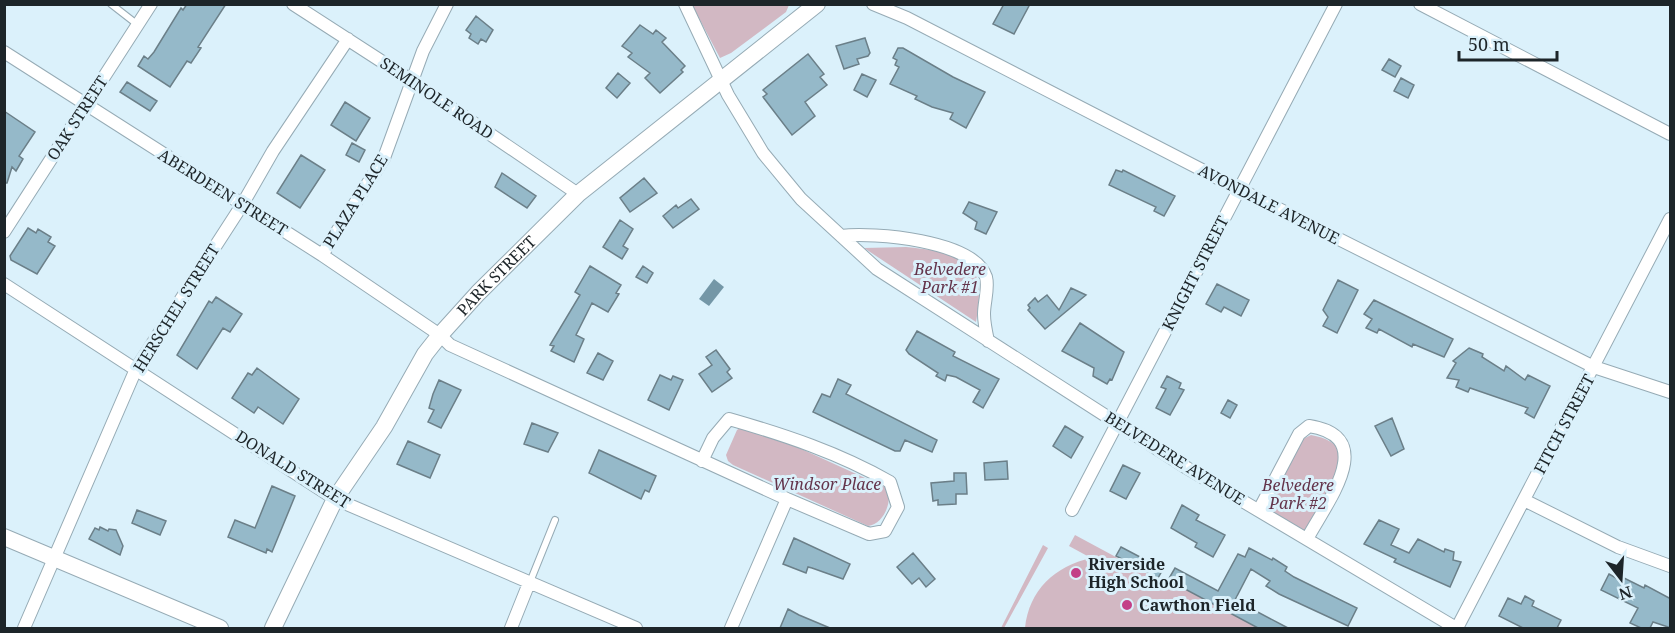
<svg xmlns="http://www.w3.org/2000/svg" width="1675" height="633" font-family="'Noto Serif',serif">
  <rect width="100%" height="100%" fill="#dbf1fb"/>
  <path fill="#d2b8c3" d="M692 5H789L786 12 731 53 720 58Z
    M906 247C963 253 988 257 976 322L864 248Z
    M741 427H753L887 488C893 501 884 524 868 526L733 465 728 461 726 455 737 430Z
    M1311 435C1326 438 1336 442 1343 456L1337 474 1305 532 1261 506 1301 440Z
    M1075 535 1166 584 1175 568 1280 624 1278 628H1025C1029 590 1055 566 1091 558L1069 546Z
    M1043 545 1048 548 1004 628H1001Z"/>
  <path fill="#7497a7" d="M714 279 724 287 709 306 699 299Z"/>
  <path fill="#95b9c9" stroke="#6b7f88" stroke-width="1.5" d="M187 4H226L198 47 201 48 191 63 187 61 170 87 138 66 144 56 148 59 154 52 181 8 183 10Z
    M1004 4H1030L1014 34 993 24Z
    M476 16 493 30 486 42 481 39 478 44 469 38 471 34 466 30Z
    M640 25 653 34 656 30 666 38 662 42 685 66 681 70 683 72 660 93 645 78 650 73 628 57 632 53 622 46Z
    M865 38 870 53 868 56 857 59 859 64 844 69 836 46Z
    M898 48H903L953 77 985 92 966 128 950 119 953 113 932 107 915 99 917 96 890 84 899 67 895 65 897 60 893 58Z
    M808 54 824 74 820 77 827 85 805 102 815 116 792 135 763 97 767 94 763 90Z
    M1389 59 1401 66 1395 77 1382 70Z
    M618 73 630 83 617 98 606 88Z
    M862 74 876 80 867 97 854 90Z
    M1401 78 1414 85 1408 98 1394 91Z
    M127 82 157 101 150 111 120 92Z
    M345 102 370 118 356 141 331 125Z
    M4 111 35 132 19 156 23 159 16 171 12 167 7 183H4Z
    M352 143 365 150 359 162 346 155Z
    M301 155 325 170 300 208 277 193Z
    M1116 170 1122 172 1123 170 1175 196 1164 216 1154 211 1156 207 1109 185Z
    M502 173 536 196 527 208 495 187Z
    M644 178 657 193 630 212 620 198Z
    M691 199 699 209 673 228 663 216 676 205 678 208Z
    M969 202 997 212 986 234 975 229 977 222 963 213Z
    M620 220 633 229 623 246 628 249 622 259 603 247Z
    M28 228 36 233 38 229 51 237 48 242 55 246 37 274 11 260 10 256Z
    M590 266 621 285 616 293 619 294 608 312 592 303 576 335 584 339 574 362 551 351 554 346 550 345 580 295 575 292Z
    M643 266 653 273 647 283 636 277Z
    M1338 280 1358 290 1337 333 1323 326 1328 317 1323 310Z
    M1217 284 1249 300 1241 316 1224 307 1221 312 1206 304Z
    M1071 288 1086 295 1045 329 1028 310 1030 308 1028 305 1035 298 1038 302 1047 295 1059 310Z
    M216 297 242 314 230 332 223 328 197 369 177 355 209 301 212 303Z
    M1374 300 1453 339 1444 357 1413 344 1412 347 1379 329 1377 333 1366 328 1372 319 1364 314Z
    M1080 323 1124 352 1112 380 1110 379 1107 384 1093 376 1094 368 1062 351Z
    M917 331 955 352 953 356 999 379 983 408 973 402 980 390 956 377 947 375 945 381 936 376 938 373 909 354 906 350Z
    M1469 348 1483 354 1482 357 1504 371 1506 366 1525 380 1528 375 1550 386 1534 418 1525 413 1528 408 1470 388 1468 392 1456 387 1459 380 1447 378 1456 363 1453 361Z
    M716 350 730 369 727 372 732 378 712 392 699 374 712 365 706 357Z
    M598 353 613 361 603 380 587 373Z
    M257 368 299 399 283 424 258 407 254 413 232 398 248 373 252 375Z
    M660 375 671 380 673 376 683 380 669 410 648 400Z
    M1167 376 1181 383 1179 388 1184 390 1170 415 1156 408 1166 389 1161 387Z
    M838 379 851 385 846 394 937 440 932 452 905 440 900 451H895L813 412 822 394 830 397Z
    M439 380 461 390 441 428 428 422 434 410 429 408 433 394Z
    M1228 400 1237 405 1230 418 1221 413Z
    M1392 418 1404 449 1391 456 1375 426Z
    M532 423 558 433 548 452 524 444Z
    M1065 426 1083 437 1071 458 1053 446Z
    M408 441 440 455 430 478 397 464Z
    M599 450 656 476 649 492 645 490 641 499 589 473Z
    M1007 461 1008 479 985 480 984 463Z
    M1123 465 1140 473 1126 499 1110 491Z
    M954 473H966L967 494H956V504L938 505V500L933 501 931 483 954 481Z
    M272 486 295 496 272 552 267 549 266 553 228 537 235 520 255 528Z
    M1182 505 1199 515 1196 520 1225 535 1213 557 1195 547 1197 543 1171 528Z
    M137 510 166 521 160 535 132 523Z
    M1379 520 1399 529 1391 545 1409 553 1418 539 1444 552 1445 549 1454 552 1453 560 1461 562 1450 587 1394 562 1396 559 1364 544Z
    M100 527 108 531 109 529 116 530 123 546 120 555 89 539 95 528 99 530Z
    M794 538 850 564 843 579 812 568 808 567 806 573 783 564Z
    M1121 547 1163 569 1158 578 1116 556Z
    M1249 548 1272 560 1273 558 1287 567 1285 571 1294 577 1357 608 1348 626 1279 594 1266 586 1270 581 1251 569 1235 600 1288 628H1258L1168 580 1175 568 1218 591 1238 554 1245 557Z
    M913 553 935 579 926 587 919 578 912 584 897 567Z
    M1609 574 1616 578 1618 575 1644 588 1645 585 1671 599V628L1653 622 1650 628H1641L1630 623 1638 608 1601 590Z
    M1525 596 1534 601 1532 606 1561 620 1557 628H1523L1499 616 1508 598 1521 604Z
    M788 609 799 615 830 628H780Z"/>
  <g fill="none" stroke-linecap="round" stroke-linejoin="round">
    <g stroke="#96abb5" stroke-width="8">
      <path id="lane" d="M111 4 138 25
        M530 582 555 520"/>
    </g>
    <g stroke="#96abb5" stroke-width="14">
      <path id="street" d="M293 4 412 81 578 194
        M685 4 728 95 763 153 801 199 877 269 1187 468 1456 628
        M873 4 907 18 1239 189 1594 367 1670 392
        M1420 4 1670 134
        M4 52 322 255 440 335 450 345 787 499 869 534 885 531 898 507 890 482C839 453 785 435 729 419L713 438 702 461
        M4 232 151 4
        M841 236C873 232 974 240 986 277 989 288 984 302 984 314 984 323 986 332 988 341
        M322 255 384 158 423 51 447 4
        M4 284 335 499 636 628
        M1524 500 1618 547 1670 566
        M1072 510 1336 4
        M1259 510 1299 434 1309 426C1380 437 1326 503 1307 539
        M24 628 136 369 242 205 273 151 348 39
        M511 628 529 583
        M731 628 787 499
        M1457 628 1670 219"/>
    </g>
    <g stroke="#96abb5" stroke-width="18">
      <g id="secondary">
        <path d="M4 537 220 628"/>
        <path id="s1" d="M273 628 335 499 384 427 425 354 440 335 478 293 578 194 817 4"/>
      </g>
    </g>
    <use href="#lane" stroke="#fff" stroke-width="6"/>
    <use href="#street" stroke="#fff" stroke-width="12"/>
    <use href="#secondary" stroke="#fff" stroke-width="16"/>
  </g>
  <g fill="#c34087" stroke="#dbf1fb" stroke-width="2">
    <circle cx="1076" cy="573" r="6"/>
    <circle cx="1127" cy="605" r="6"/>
  </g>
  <g text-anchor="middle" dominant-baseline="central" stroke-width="6" stroke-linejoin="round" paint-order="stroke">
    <g font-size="16" fill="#1d2529" stroke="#dbf1fb">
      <text transform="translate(437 98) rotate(34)">SEMINOLE ROAD</text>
      <text transform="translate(77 118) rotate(-57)">OAK STREET</text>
      <text transform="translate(223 192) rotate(32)">ABERDEEN STREET</text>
      <text transform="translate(355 201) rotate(-58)">PLAZA PLACE</text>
      <text transform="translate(1269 204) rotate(27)">AVONDALE AVENUE</text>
      <text transform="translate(1195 273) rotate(-63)">KNIGHT STREET</text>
      <text stroke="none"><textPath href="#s1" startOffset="420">PARK STREET</textPath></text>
      <text transform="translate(176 308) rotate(-58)">HERSCHEL STREET</text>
      <text transform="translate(1564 424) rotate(-62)">FITCH STREET</text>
      <text transform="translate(1175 458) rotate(32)">BELVEDERE AVENUE</text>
      <text transform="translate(293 469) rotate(32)">DONALD STREET</text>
    </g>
    <g font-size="16" font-style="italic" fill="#64344b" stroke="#dbf1fb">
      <text x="950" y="269">Belvedere<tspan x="950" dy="18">Park #1</tspan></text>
      <text x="827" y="484">Windsor Place</text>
      <text x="1298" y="485">Belvedere<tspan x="1298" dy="18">Park #2</tspan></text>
    </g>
    <g font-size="16" font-weight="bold" fill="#1d2529" stroke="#dbf1fb" text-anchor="start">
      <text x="1088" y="564">Riverside<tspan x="1088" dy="18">High School</tspan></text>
      <text x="1139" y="605">Cawthon Field</text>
    </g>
  </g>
  <rect width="1675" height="633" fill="none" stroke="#1d2529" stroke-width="12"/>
  <g transform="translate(1621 579) rotate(163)" stroke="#dbf1fb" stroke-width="4.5" paint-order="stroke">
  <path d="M0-4.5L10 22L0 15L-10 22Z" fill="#1d2529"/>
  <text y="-9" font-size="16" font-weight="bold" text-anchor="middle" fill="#1d2529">N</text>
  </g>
  <path d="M1459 51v9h98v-9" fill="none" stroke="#1d2529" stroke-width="3"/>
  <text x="1468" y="51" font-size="18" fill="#1d2529" stroke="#dbf1fb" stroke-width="4.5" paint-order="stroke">50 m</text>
</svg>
